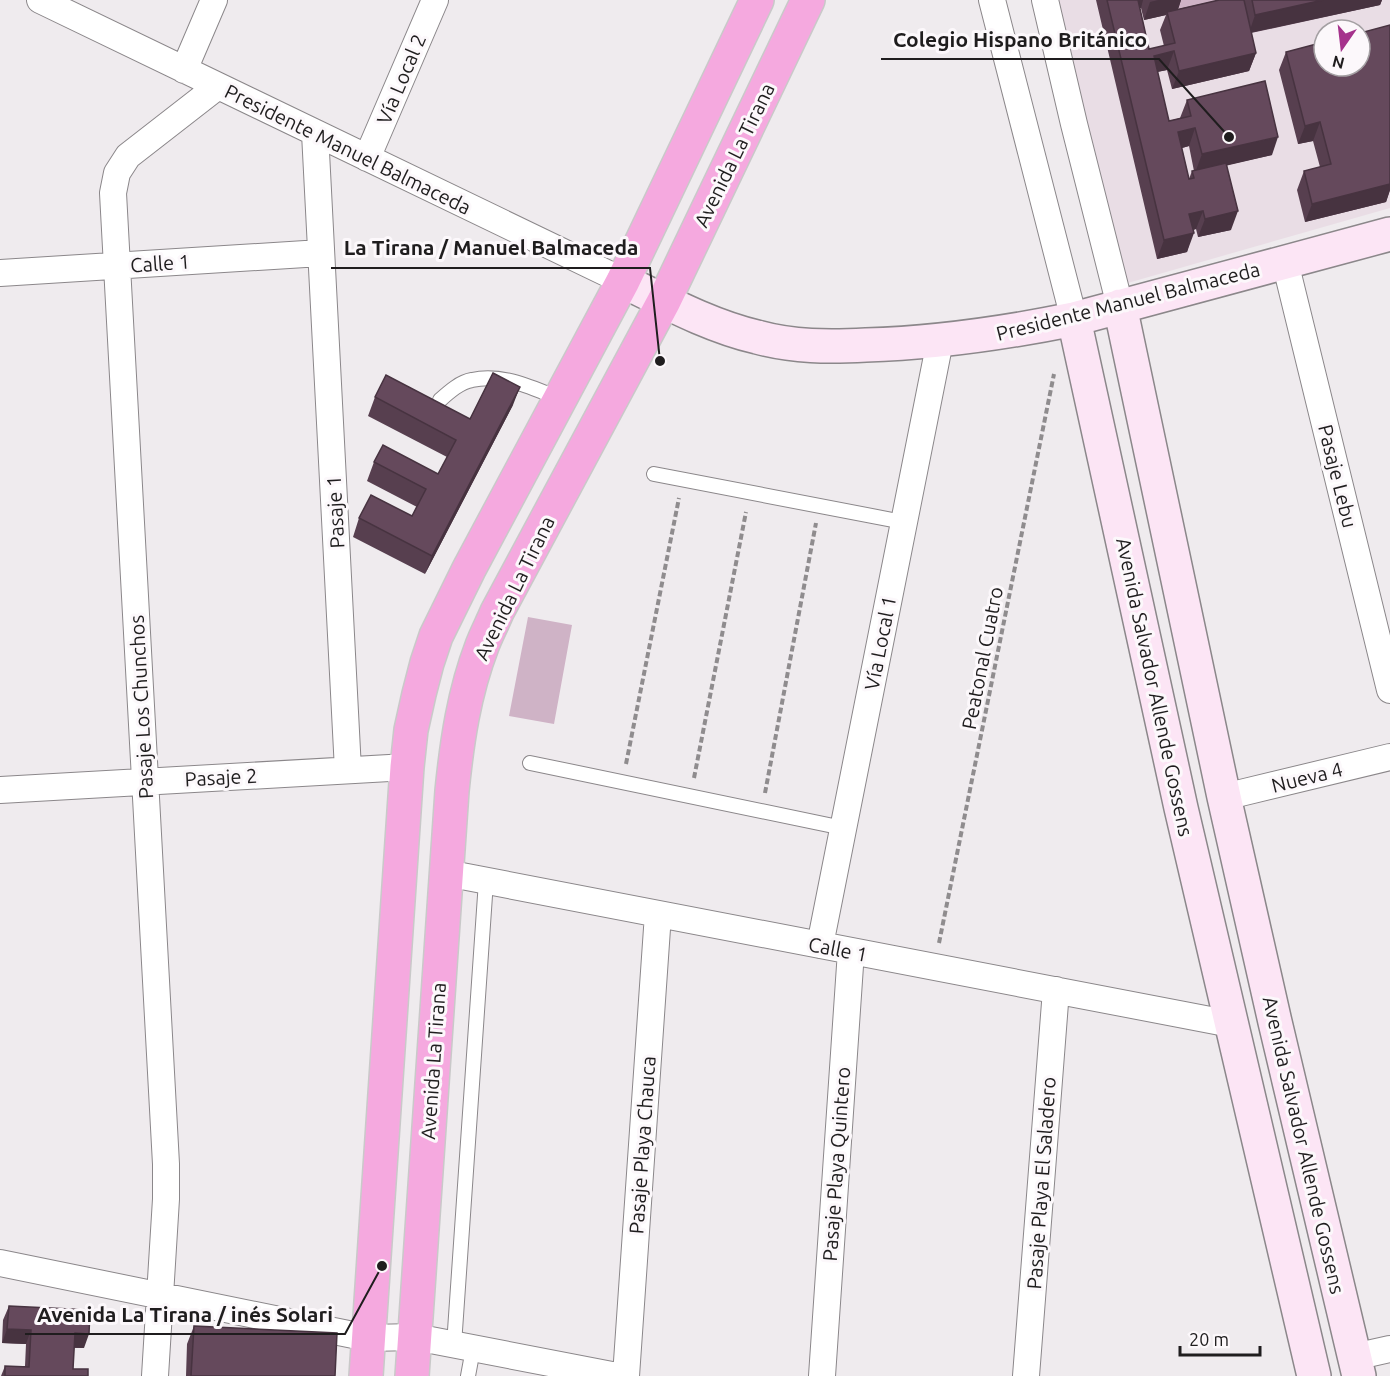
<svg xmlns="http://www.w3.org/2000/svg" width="1390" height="1376" font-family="Ubuntu,sans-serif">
  <rect width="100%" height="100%" fill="#efebee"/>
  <path fill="#e9dde5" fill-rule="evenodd" d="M1037 0H1390V208L1103 290ZM1324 30H1360V66H1324Z"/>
  <path fill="#cfb3c6" d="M1177 0H1219L1183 21Z
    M528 617 572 625 554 724 509 716Z"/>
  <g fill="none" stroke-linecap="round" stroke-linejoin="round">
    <g stroke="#8b878a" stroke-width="16">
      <path id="lane" d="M440 400C449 392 460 382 472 380 502 373 533 388 560 399
        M654 474 903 522
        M530 763 843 828
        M454 1345 486 881
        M468 1376 473 1349"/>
    </g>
    <g stroke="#8b878a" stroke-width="28">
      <path id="street" d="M40 0 623 281
        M992 0 1074 319
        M1045 0 1074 124 1120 306
        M184 70 214 0
        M315 133 348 770
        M367 158 435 0
        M1285 262 1390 690
        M0 273 321 253
        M0 790 407 767
        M1224 797 1390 757
        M446 873 1231 1024
        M820 945 940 341
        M0 1263 368 1338 415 1337 617 1376
        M1354 1357 1390 1349
        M155 1376 166 1199V1164L113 193 117 173 128 156 218 86
        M626 1376 658 914
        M822 1376 851 951
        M1026 1376 1056 990"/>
    </g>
    <g stroke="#8b878a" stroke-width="36">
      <path id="secondary" d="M623 281C666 302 710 326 757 337 793 347 829 347 866 345 937 343 1005 333 1074 319L1390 234
        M1120 306 1224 797 1275 1022 1359 1376
        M1074 319 1181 808 1314 1376"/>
    </g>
    <g stroke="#c9c9c9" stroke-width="36">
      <path id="highway" d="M366 1376 407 767 411 730 419 694 427 663 436 636 469 569 623 281 757 0
        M412 1376 452 791C457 741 464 693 482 646 486 635 492 624 497 612L664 301 808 0"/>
    </g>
    <path stroke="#8f8c8e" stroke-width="4" stroke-dasharray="6 3" stroke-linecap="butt" d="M626 764 679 498
      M694 778 746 512
      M765 793 816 523
      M939 943 1054 374"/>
    <use href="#lane" stroke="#fff" stroke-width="14"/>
    <use href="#street" stroke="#fff" stroke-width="26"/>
    <use href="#secondary" stroke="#fce5f5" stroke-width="33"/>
    <use href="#highway" stroke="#f5a9df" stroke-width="33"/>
  </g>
  <path fill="#573f4f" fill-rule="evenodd" d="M1096 0H1181L1178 9 1219 0H1382L1380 5 1251 33 1256 53 1249 71 1172 89 1167 70 1157 72 1169 121 1180 118 1187 100 1272 155 1227 165 1231 230 1198 237 1196 229 1193 230 1187 252 1157 259ZM1140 8H1141L1144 20 1166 15 1160 30 1164 46 1149 49ZM1189 146 1194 171H1192L1189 179 1182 148Z
    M1286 52 1390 184V190L1386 202 1305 222 1297 190 1304 171 1320 167 1313 141 1298 144 1279 70Z
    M375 397 470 419 513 405 425 574 353 537 359 518 412 516 417 507 367 481 374 462 438 474 447 457 368 416Z
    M9 1306 84 1348H74L73 1369 88 1376H1L5 1366H25L26 1344 2 1343 3 1320Z
    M194 1326 335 1376H186L187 1344Z"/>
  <path fill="#473340" d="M1133 0H1143L1141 8 1129 11Z
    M1158 0H1181L1177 13 1167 12 1166 15 1144 20 1150 2Z
    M1323 0H1382L1380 5 1249 33 1255 15Z
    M1174 51 1167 70 1147 74 1154 56Z
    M1256 53 1249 71 1172 89 1179 71Z
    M1320 122 1313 141 1298 144 1305 126Z
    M1195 128 1189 146 1171 151 1178 132Z
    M1278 137 1272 155 1195 173 1202 154Z
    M1390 184V190L1386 202 1305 222 1312 204Z
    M1203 211 1196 229 1182 233 1189 214Z
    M1238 211 1231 230 1198 237 1205 219Z
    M1194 233 1187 252 1157 259 1164 240Z
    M520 387 513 405 425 574 432 556Z
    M7 1329 31 1330 26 1344 2 1343Z
    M75 1333 89 1334 84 1348 70 1347Z"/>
  <path fill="#65495c" stroke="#473340" stroke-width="1.5" d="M1107 0H1138L1149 49 1175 43 1167 12 1219 0H1244L1256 53 1179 71 1174 51 1154 56 1169 121 1191 116 1187 100 1265 81 1278 137 1202 154 1195 128 1178 132 1189 179 1194 178 1192 171 1226 163 1238 211 1205 219 1203 211 1189 214 1194 233 1164 240Z
    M1252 0H1323L1255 15Z
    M1390 25V184L1312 204 1304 171 1331 164 1320 122 1305 126 1286 52 1324 42V66H1360V33Z
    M493 373 520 387 432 556 359 518 371 495 412 516 426 489 374 462 383 445 438 474 456 440 375 397 386 375 470 419Z
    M9 1306 90 1310 89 1334 75 1333 73 1369H88V1376H5V1366L29 1367 31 1330 7 1329Z
    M194 1326 337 1333 335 1376H191Z"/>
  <g text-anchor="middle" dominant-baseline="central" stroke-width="6" stroke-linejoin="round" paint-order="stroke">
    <g font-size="20" fill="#1f1d1e" stroke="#fcf8fb">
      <text transform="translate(401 79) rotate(-67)">Vía Local 2</text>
      <text transform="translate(348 149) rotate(26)">Presidente Manuel Balmaceda</text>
      <text transform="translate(734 155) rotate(-64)">Avenida La Tirana</text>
      <text transform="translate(160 263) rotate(-4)">Calle 1</text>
      <text transform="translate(1128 301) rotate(-14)">Presidente Manuel Balmaceda</text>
      <text transform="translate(1338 476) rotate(76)">Pasaje Lebu</text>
      <text transform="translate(335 512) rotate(-93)">Pasaje 1</text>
      <text transform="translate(514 588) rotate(-64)">Avenida La Tirana</text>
      <text transform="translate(880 643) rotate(-79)">Vía Local 1</text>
      <text transform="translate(982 658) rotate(-79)">Peatonal Cuatro</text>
      <text transform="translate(1155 687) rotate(78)">Avenida Salvador Allende Gossens</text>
      <text transform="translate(141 707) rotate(-93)">Pasaje Los Chunchos</text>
      <text transform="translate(221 777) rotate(-3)">Pasaje 2</text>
      <text transform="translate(1307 777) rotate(-14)">Nueva 4</text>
      <text transform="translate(838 949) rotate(11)">Calle 1</text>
      <text transform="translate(433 1061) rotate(-86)">Avenida La Tirana</text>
      <text transform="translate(642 1145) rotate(-86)">Pasaje Playa Chauca</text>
      <text transform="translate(1304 1145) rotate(77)">Avenida Salvador Allende Gossens</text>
      <text transform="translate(836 1164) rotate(-86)">Pasaje Playa Quintero</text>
      <text transform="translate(1041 1183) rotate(-86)">Pasaje Playa El Saladero</text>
    </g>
  </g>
  <path fill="none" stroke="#1f1d1e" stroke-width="2" d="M1229 137L1159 59H881M660 361L650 268H331M382 1266L345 1334H25"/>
  <g fill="#1f1d1e" stroke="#fcf8fb" stroke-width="2">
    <circle cx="1229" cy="137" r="6"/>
    <circle cx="660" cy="361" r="6"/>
    <circle cx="382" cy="1266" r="6"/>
  </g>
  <g font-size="21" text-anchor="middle" font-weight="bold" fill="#1f1d1e" stroke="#fcf8fb" stroke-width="6" stroke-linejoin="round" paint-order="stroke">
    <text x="1020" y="47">Colegio Hispano Británico</text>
    <text x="491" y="255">La Tirana / Manuel Balmaceda</text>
    <text x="185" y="1322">Avenida La Tirana / inés Solari</text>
  </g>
  <g transform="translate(1342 48) rotate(194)"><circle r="28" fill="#fcf8fb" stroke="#a4a0a3" stroke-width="1.5"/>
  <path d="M0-4.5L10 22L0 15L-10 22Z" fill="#a5328c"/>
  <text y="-9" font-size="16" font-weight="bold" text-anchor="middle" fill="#1f1d1e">N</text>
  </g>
  <path d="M1180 1346v9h80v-9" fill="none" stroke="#1f1d1e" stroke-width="3"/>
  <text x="1189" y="1346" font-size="18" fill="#1f1d1e" stroke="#fcf8fb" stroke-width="4.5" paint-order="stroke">20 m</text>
</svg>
